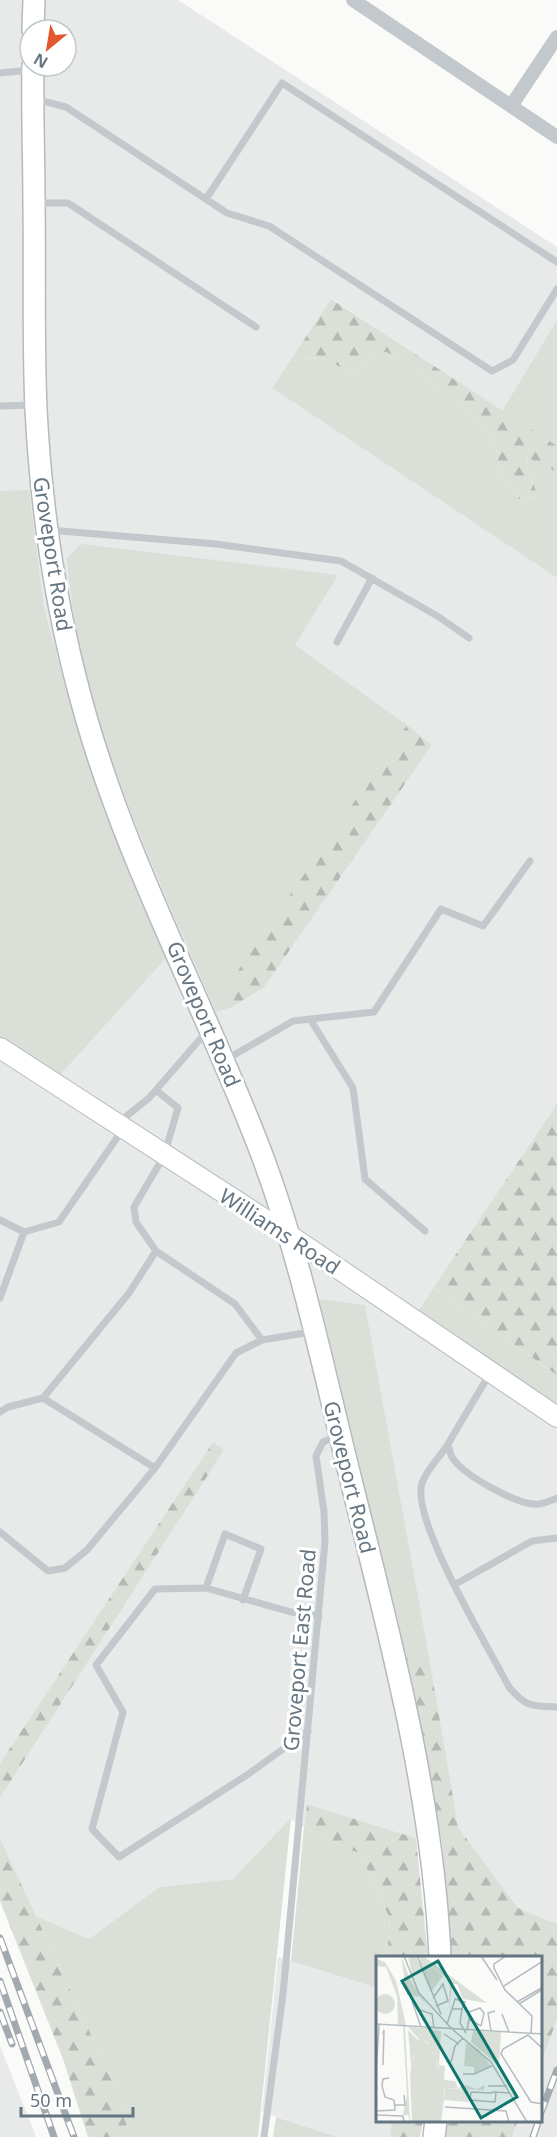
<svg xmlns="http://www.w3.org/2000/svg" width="557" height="2137" font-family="'Noto Sans',sans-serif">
  <defs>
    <pattern id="forest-firs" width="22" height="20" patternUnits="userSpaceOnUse" patternTransform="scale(1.5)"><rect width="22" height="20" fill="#dadfd7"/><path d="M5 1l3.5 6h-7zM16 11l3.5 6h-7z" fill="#b4b9b4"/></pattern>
  </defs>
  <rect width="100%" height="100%" fill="#fafaf8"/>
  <path fill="#e8e9e9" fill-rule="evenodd" d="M0 0H178L557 247V320L502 411 332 299 272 388 557 578V1104L416 1313 557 1407V1924L518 1908 458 1827 364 1305 319 1300 406 1657 442 1842 416 1838 307 1804 304 1827 291 1819 233 1879 159 1887 89 1939 36 1916 0 1838V1798L223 1450 213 1442 0 1763ZM30 30H66V66H30Z
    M278 1957 377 1988V2120L392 2121 390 2137H338L262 2112Z
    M557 2020V2137H512L518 2121 540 2120 541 2063Z
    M0 2046 35 2134 36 2137H0Z"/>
  <path fill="#dadfd7" d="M557 320V446L502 411Z
    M386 352 404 360 487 429 496 448 500 475 519 499 538 497 528 468 527 456 557 472V578L272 388 290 361 321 358 357 375 371 355Z
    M29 490 44 608 72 711 118 843 167 957 58 1077 0 1039V491Z
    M81 544 338 575 295 645 407 725 227 987 232 1007 216 1012C154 867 79 717 67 558Z
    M433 1288 557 1375V1407L416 1314Z
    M319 1299 365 1305 429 1657H406Z
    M291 1818 258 2137H130L117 2091 36 1916 89 1939 159 1887 233 1879Z
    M304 1827 360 1854 390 1919 387 1957H377V1988L291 1961Z
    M276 2117 338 2137H273Z"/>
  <path fill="url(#forest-firs)" d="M331 299 557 446V472L527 457 528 468 538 497 519 499 500 475 496 448 487 429 404 360 386 352 371 355 357 375 321 358 290 361Z
    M407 725 432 745 264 987 232 1007 226 988Z
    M557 1104V1375L433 1288Z
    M213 1442 224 1450 0 1798V1763Z
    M406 1657H429L458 1827 518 1908 557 1924V2020L541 2063 540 1957H450L442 1842Z
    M307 1804 416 1838 428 1957H387L390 1919 360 1854 304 1827Z
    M0 1838 117 2091 130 2137H88L63 2059 0 1901Z
    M392 2121H423L420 2137H390Z
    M447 2121V2120L518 2121 512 2137H445Z"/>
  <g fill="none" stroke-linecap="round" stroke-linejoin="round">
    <g stroke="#b3babf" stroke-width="22">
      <path id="secondary" d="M0 1048 289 1235 557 1417"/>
    </g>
    <g stroke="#b5babe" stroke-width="24">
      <path id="primary" d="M33 30 34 0
        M33 66C32 112 34 157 34 203 35 272 33 341 36 409 41 508 55 604 81 699 123 857 204 1002 262 1155 301 1259 323 1368 350 1476 389 1634 433 1794 440 1957
        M434 2137 436 2120"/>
    </g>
    <path stroke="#c3c8cc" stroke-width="7" d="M0 73 30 70
      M35 99 66 107 227 213 269 226 492 371 513 360 557 289
      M206 199 282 83 557 262
      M38 203H68L256 327
      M0 406 33 405
      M49 530 216 544 341 561 439 617 469 638
      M337 642 372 578
      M310 1019 353 1088 365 1179 425 1231
      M227 1059 293 1021 374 1012 441 909 483 926 530 861
      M156 1090 178 1108 164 1156 134 1207 136 1222 156 1251 235 1304 262 1340
      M118 1123 149 1098 208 1030
      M0 1220 24 1232 59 1222 123 1129
      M156 1251 129 1293 43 1398 155 1468 236 1353 262 1340 311 1332
      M0 1298 24 1232
      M489 1375 452 1437C445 1453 428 1466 422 1483 410 1519 490 1650 509 1687 525 1707 532 1706 557 1707
      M0 1412 8 1407 43 1398
      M449 1448C450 1452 451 1457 454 1460 466 1476 520 1507 539 1504 545 1503 552 1500 557 1498
      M0 1532 48 1571 65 1568 87 1550 155 1468
      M454 1585 532 1541 557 1538
      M206 1588 225 1534 261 1549 243 1600
      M308 1731 247 1775 119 1857 92 1829 123 1712 96 1665 155 1589 206 1588 291 1612 319 1616
      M264 2137 283 1994 325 1542 324 1512 316 1456 323 1442 337 1436"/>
    <path stroke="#c3c8cc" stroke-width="14" d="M353 0 557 137
      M511 106 557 37"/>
    <use href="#secondary" stroke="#fff" stroke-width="20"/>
    <use href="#primary" stroke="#fff" stroke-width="21"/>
    <g stroke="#a2aab0" stroke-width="7">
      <path id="rail" d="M0 1938 74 2137
        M0 1981 54 2137
        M0 2012 12 2044
        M540 2115 557 2070
        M533 2137 539 2120"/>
    </g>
    <use href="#rail" stroke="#fff" stroke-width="4.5" stroke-dasharray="14" stroke-linecap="butt"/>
  </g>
  <g text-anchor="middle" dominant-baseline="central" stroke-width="6" stroke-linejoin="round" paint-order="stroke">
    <g font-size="21" fill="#657683" stroke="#fff">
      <text transform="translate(53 554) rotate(81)">Groveport Road</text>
      <text transform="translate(204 1014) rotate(67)">Groveport Road</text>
      <text transform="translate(280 1231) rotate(33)">Williams Road</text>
      <text transform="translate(350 1477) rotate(76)">Groveport Road</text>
      <text transform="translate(299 1650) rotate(-85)">Groveport East Road</text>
    </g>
  </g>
  <g transform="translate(376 1956)">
    <rect width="166" height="166" fill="#fafaf8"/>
    <path d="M32 0H40L43 9 44 0 67 20 55 36 44 11 45 16 36 18ZM0 3 9 6 20 25 30 69H22L21 40 10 11 0 10ZM-1 48a10 10 0 1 1 20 0a10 10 0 1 1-20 0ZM27 70 29 71 34 166 32 159H27L31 138ZM32 71 65 73 48 74V85L53 89 50 92 59 98 62 113 68 114V144L69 132 93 134V146L68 144 65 166H36L34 117 43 83ZM97 75 125 76 123 110 95 86ZM90 87 103 94 115 110 98 117V111L88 110Z" fill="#dadfd7"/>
    <path d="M25 0 34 23 52 51 44 41 31 39ZM44 0H47L111 47 87 43 81 28H76L73 57 74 25ZM48 73 65 75 63 109 69 110 68 124 79 125 82 132 89 129 101 133 109 129 108 134 69 132 66 144 68 114H63L59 98 49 92 53 88 47 84ZM32 74 44 86 37 103 36 119Z" fill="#dadfd7"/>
    <path fill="none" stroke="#b5bdc2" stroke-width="1.5" d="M28 0 43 37 76 73 115 106 151 166M41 0 65 58M105 0 121 24M130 0 118 8V12L129 34 156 60 155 78M128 30 167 5M57 42 67 28 72 45 60 50M36 45 45 71M141 46 167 31M143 48 167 33M41 53 56 58 58 72M76 53 79 43 89 46 86 53M126 58 133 76M93 63V56L104 52 108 57 105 70M0 68 167 78M71 68 76 53H86L84 67 90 77M91 74 93 63 105 70M115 75 112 57 119 55M7 78 8 74 7 109M68 78 83 88M167 93 152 79 127 93 125 98 155 146 167 148M75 106 79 90 87 82M0 118 3 69M87 118H98L116 110M112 130H131M120 136 119 146 94 144 95 136 115 137 118 136 133 137M19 149H29L28 139M69 151 130 155 133 166M0 155 19 154 18 144 9 141 6 130 7 123 13 122M0 159 27 160 28 166"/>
    <path fill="#0f766e" fill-opacity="0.15" stroke="#0f766e" stroke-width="3" d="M62 5 141 141 105 162 26 25Z"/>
    <rect width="166" height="166" fill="none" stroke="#657683" stroke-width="3"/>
  </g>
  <g transform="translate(48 48) rotate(210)"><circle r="28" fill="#ffffff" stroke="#c1c8cd" stroke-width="1.5"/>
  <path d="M0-4.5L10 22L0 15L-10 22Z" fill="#e4572e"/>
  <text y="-9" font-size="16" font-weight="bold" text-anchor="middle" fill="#657683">N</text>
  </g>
  <path d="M21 2107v9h112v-9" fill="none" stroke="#657683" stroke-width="3"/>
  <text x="30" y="2107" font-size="18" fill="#657683" stroke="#ffffff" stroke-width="4.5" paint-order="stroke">50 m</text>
</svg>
